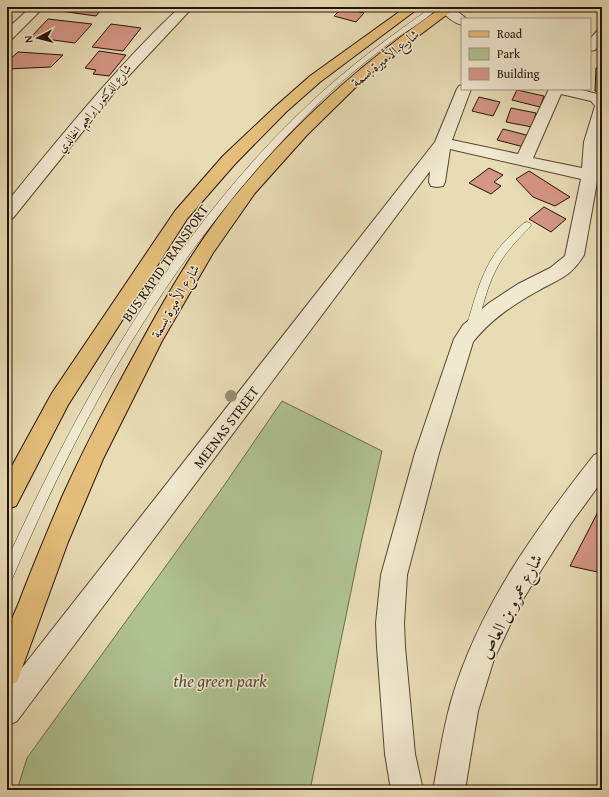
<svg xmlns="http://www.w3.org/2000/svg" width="609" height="797" font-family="'Gentium Book Plus',Amiri,serif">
  <rect width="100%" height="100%" fill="#e8dcb5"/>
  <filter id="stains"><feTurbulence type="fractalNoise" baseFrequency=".005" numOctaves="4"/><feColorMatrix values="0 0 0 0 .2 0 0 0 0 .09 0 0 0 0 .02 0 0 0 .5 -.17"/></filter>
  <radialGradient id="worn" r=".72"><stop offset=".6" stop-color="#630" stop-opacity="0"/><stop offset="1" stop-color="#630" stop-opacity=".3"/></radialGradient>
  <path fill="#afc292" stroke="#6a6a4c" d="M282 401 382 451 361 543 310 790H17L27 758 223 487Z"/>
  <path fill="#d49685" stroke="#251207" d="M64 7H103L96 16 60 11Z
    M138 7H161L158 10Z
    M342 8 364 13 356 22 334 16Z
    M48 19 92 24 75 43 31 37Z
    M111 24 141 28 123 51 92 47Z
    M99 51 126 55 109 76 93 74 96 70 85 68Z
    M18 52 63 55 51 67 7 69V62Z
    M596 68 602 69V92L595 91Z
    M517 90 544 96 540 107 512 100Z
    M479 97 500 102 493 116 472 111Z
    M511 108 536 113 532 127 506 122Z
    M503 129 530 136 524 147 497 140Z
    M489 168 503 175 494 182 501 186 491 194 469 183Z
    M529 171 570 197 555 206 533 197 516 179Z
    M544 207 566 219 551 232 529 219Z
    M602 504V573L570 566Z"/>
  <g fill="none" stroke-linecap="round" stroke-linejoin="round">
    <g stroke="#564432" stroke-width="1">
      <path id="service" d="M432 7H439C427 19 410 29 395 39 366 61 337 84 312 110 214 208 135 324 73 447 51 490 31 535 12 579L7 581V560C83 395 175 230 309 104 347 68 389 37 432 7Z
        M527 222 530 223 531 225 530 227C507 250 496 263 486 295 482 306 480 320 475 331H467L466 328C474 302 480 275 496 252 504 241 514 232 524 223Z"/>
    </g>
    <g stroke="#564432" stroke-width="2">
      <path id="minor" d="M31 7H44L12 39 7 40V29Z
        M180 7H193L121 84 13 218 7 220V202C62 135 116 67 180 7Z
        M442 7H452L467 19H462V25C454 23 445 16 441 10Z
        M602 30V42L595 50 590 51V39L597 31Z
        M462 85V89H471L452 140 518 154 549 89H578L601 95 602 135 600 142 599 172 602 173V183L597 182 584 255C570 278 558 279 536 292 513 305 490 320 473 342L439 453 407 575 404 623 405 647 415 754 423 790H391L385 754 377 647 376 623 381 575 415 453 454 339 463 325 489 303 518 284 550 268 565 256 581 179 450 149 445 182 443 186 437 187 431 186 429 182 430 171 17 721 7 726V687L435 142 457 89 459 86ZM561 94 591 101 595 106 584 142 582 168 533 158Z
        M602 452V481L572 522 536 578 519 606 494 659 478 711 465 790H433C439 759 443 728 452 698 479 607 536 529 594 455Z"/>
    </g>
    <g stroke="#251207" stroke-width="2">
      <path id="primary" d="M406 7H420L320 82 286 112 235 164 187 219 68 405 16 506 7 509V475L52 393 175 211 223 156 276 106 310 76Z
        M442 7H457L393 55 363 80 307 135 255 193 213 253 162 341 103 459 68 542 17 682 7 686C7 670 6 653 7 636 8 624 17 609 21 597 34 563 48 530 62 497 85 446 111 397 138 348 169 291 202 234 245 184 302 116 369 58 442 7Z"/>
    </g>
    <use href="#service" fill="#f0e8cf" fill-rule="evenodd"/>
    <use href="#minor" fill="#f0e8cf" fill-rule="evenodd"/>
    <use href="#primary" fill="#e4be7a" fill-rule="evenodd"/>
  </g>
  <circle fill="#978f70" cx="231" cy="396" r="6"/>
  <g text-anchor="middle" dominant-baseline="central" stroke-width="3" stroke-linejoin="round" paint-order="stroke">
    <g font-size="12" fill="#251207" stroke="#f0e8cf">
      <text transform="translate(94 108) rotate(-51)">شارع الدكتور إبراهيم الخالدي</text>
    </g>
    <g font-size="14" fill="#251207" stroke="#f0e8cf">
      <text transform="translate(385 58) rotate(-39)">شارع الأميرة بسمة</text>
      <text transform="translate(165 263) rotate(-55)">BUS RAPID TRANSPORT</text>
      <text transform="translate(175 301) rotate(-60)">شارع الأميرة بسمة</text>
      <text transform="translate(226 427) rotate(-53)">MEENAS STREET</text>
    </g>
    <g font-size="17" fill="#251207" stroke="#f0e8cf">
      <text transform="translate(510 606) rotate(-62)">شارع عمرو بن العاص</text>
    </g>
    <g font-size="17" font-style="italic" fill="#555038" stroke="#f0e8cf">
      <text x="220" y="680">the green park</text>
    </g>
  </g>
  <rect width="609" height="797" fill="none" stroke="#e8dcb5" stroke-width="24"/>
  <rect x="8" y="8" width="593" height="781" fill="none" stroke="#251207" stroke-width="2"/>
  <rect x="12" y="12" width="585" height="773" fill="none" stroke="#251207"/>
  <rect x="461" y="18" width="130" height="72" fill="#f0e8cf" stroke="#9f927f"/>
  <rect x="469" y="31" width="20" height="6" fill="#e4be7a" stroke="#9f927f"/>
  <text x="497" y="38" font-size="12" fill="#251207">Road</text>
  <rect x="469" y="48" width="20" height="12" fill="#afc292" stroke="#9f927f"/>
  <text x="497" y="58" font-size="12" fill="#251207">Park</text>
  <rect x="469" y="68" width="20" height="12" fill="#d49685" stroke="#9f927f"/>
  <text x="497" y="78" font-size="12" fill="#251207">Building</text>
  <g transform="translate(38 38) rotate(263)" stroke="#f0e8cf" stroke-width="3" paint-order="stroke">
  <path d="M0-3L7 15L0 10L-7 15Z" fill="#251207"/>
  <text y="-6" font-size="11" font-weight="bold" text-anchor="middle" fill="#251207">N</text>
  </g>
  <rect width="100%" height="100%" filter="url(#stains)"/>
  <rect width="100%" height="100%" fill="url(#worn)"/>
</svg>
